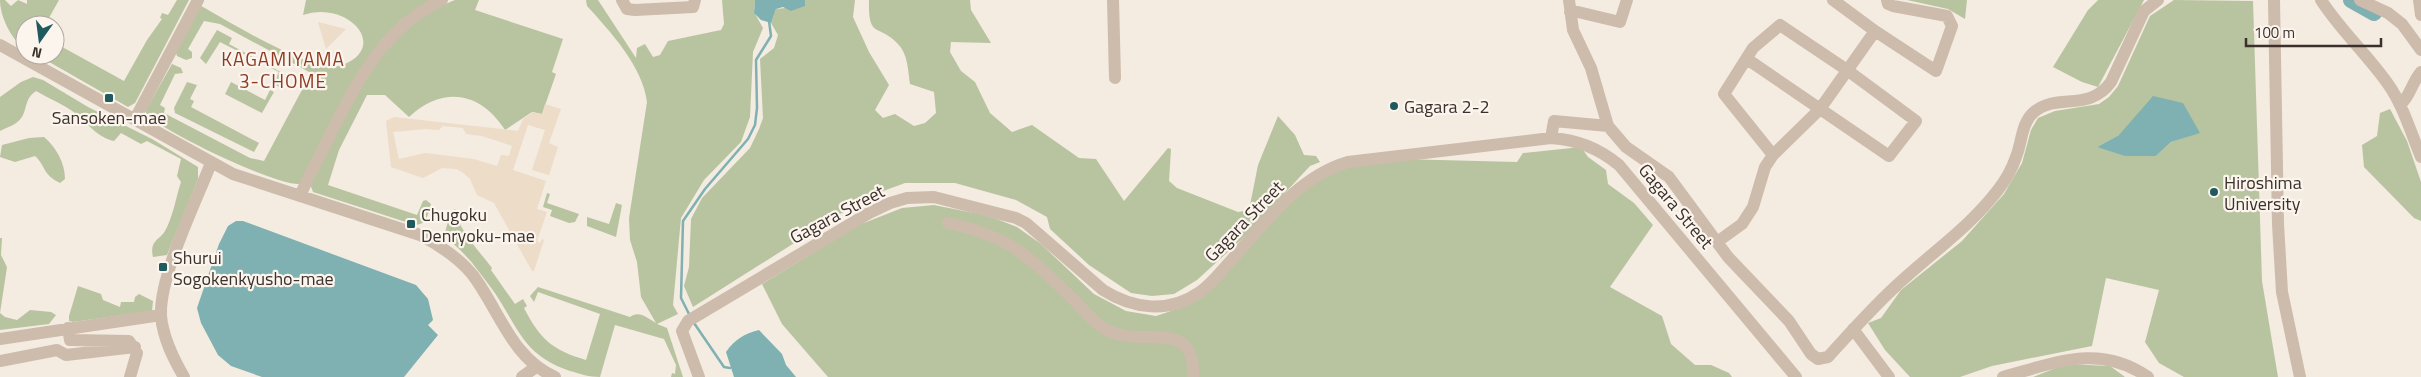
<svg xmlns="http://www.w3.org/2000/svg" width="2421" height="377" font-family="'Titillium Web',sans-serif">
  <rect width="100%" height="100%" fill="#f4ebe1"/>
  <path fill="#b8c4a0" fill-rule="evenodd" d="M0 0H5L11 6 18 0 27 4V0H59L45 25H25V48C11 40 0 16 0 0Z
    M177 0H189L135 103 128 107 37 55H55V43L124 81 147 40 162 19 160 18 162 13 168 15Z
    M306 0H434L401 20 382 39 366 62 300 184C276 186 164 132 146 114V110L172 64 181 68 183 73 175 74 160 105 165 108 164 113 250 158 264 161 311 73 220 24 204 21 188 49 192 52V58L186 60 177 56 176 53 201 6C229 21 315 76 343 65 390 46 347 0 303 15Z
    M455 0H479L475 10 563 39 552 72 556 74 542 114 532 112 505 130C481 92 443 85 409 117L385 95H367L339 150 328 185 417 215 423 201 426 200 431 204C427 216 427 227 412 224L313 192 310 184C334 140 365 67 400 33 412 21 439 6 455 0Z
    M586 0H598L636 58 637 48 645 44 653 57 660 55 668 41 721 30 724 24 722 0H755L754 12 763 28 753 52 750 117 741 142 704 180 681 218 673 305 678 314 657 324 667 328 683 377H671L672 373 675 374 676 365 664 339 615 325 600 377C589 377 581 374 570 371 519 354 518 323 489 285 481 275 474 264 465 255 458 247 450 242 445 233L450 213 455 209C463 214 458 219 461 226 469 241 482 255 492 268L491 270 515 304 523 299 527 306 524 308C540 339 552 350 586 360L600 314 538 292 534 302 530 296 538 287 630 317C639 310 647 318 656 323L641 297 637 262 630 240 629 218 647 102C643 67 610 31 587 6Z
    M805 0H855L853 17 869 52 889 85 875 110 883 118 895 114 914 126 925 123 936 113 934 92 910 84C908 71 908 54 898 44 878 23 868 40 869 0H970L971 10 991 43 951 42 950 52 961 71 975 82 990 113 1012 132 1032 125 1079 158 1096 159 1124 201 1168 148 1171 149 1169 181 1177 188 1238 212 1249 210 1258 165 1278 116 1295 135 1304 155 1316 156 1320 162 1310 166 1241 240 1197 280 1174 294 1152 296 1131 293 1089 265 1050 229 1047 217 1016 200 955 183H905L867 197 693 307 684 286 689 267 691 219 702 198 750 148 759 129 763 118 760 59 774 48 778 35 771 23 776 9 805 6Z
    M1907 0H1967L1965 19 1948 9Z
    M2098 0H2144L2098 87 2082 82 2053 67 2088 10Z
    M2174 0 2253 1 2262 281 2278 377H2184L2159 363 2145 342 2159 290 2106 278 2092 346 1992 366 1960 377H1910L1885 350 1868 323 1881 318 1901 290 1962 241 2004 194 2022 163 2031 130 2038 118 2055 111 2099 104 2109 97 2118 86 2150 16ZM2200 132 2171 142 2156 156 2097 147 2119 135Z
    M217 30 232 38 229 44 286 75 280 87 273 84 279 72 220 42 206 64 200 58Z
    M33 77 43 80 88 107 152 139 198 167V179L167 255 153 257C149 240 160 240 165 231 173 217 176 197 181 182L177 176 181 159 147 141 141 144 121 133 114 141C96 137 88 123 75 113 63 104 48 98 36 91 26 97 27 106 23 115 19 124 8 127 0 131V97L21 82Z
    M187 82 197 85 190 99 194 101 191 107 259 143 254 152 175 113 174 108Z
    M231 82 265 100 270 90 274 92 262 113 225 94Z
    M2390 109 2407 141 2421 182V221L2414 218 2364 167 2362 145 2377 136 2380 113Z
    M44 137C56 147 65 163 65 179L60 183C42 174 46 166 35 156L15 162 0 157 2 145 29 138Z
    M1581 147 1588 157 1606 170 1608 184 1634 203 1653 225 1610 287 1662 316 1671 344 1695 365H1711L1729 373 1732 377H828L782 324 762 284 859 225 902 208 934 205 989 216 1017 227 1041 244 1094 294 1126 311 1156 316 1183 307 1281 202 1360 158 1517 162 1523 153Z
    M547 193 550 194 547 203 579 214 575 222 569 223 550 216 552 210 543 207Z
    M616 203 622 205 616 237 587 226V217L609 224Z
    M0 238H2L1 255 7 267 0 313 5 317 17 320 30 310 51 312 56 315 49 324 0 330Z
    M78 286 101 294 103 300 120 307 121 302H134L135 297 139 294 153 301 152 311 73 322 69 321V316Z
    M2066 364 2110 366 2125 377H2033Z"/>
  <path fill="#ecdcc8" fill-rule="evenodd" d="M318 22 346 29 326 49Z
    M545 104 561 109 549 143 558 147 549 175 532 170 545 130 528 125 513 170 546 181 537 209 547 212 537 241 540 243 542 239 544 240 534 271H532L494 203 477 195 470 179 462 172 456 169 442 168 423 178 391 167 386 121 394 117 518 131 523 119 533 112 542 114ZM443 126 463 128 466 134 482 136 512 146 509 156 501 155 497 166 474 159 425 153 399 159 393 132 425 129 439 130Z"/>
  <path fill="#7fb0b2" d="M755 0H805V6L791 11 783 7 776 9 771 23 761 20 754 13Z
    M2153 96 2183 103 2200 133 2171 142 2156 156H2125L2097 147 2119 135Z
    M236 221H243L416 285 428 299 433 320 428 325 438 335 404 377H262L231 366 218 355 201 323 197 308 219 244 228 226Z
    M759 330 782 354 786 365 796 377H734L726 352C735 339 744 334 759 330Z"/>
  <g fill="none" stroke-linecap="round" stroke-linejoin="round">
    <path stroke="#7fb0b2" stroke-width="2.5" d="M690 316 681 298 683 221 705 189 748 139 755 125 757 108 756 60 771 36 769 21
      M694 323 724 367 730 368"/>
    <path stroke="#7fb0b2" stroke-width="16" d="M2351 0 2374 13"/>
    <path stroke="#cdbbac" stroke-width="12" d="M622 0 627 9 635 10 693 7 695 0
      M1113 0 1115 78
      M1569 0 1573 30 1591 68 1608 126 1626 147 1669 177 1728 257 1789 321 1811 354 1818 359 1828 357C1850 333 1872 308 1896 286 1931 253 1968 229 1998 190 2005 181 2012 169 2016 157 2022 143 2021 123 2034 112 2058 92 2088 113 2111 82L2144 11 2158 0
      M1833 0 1875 31
      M2274 0 2278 224 2282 292 2300 377
      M2321 0C2341 31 2367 54 2388 84 2403 105 2411 133 2421 157
      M2360 0 2388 13 2402 24 2421 50
      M2419 0 2421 15
      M1570 12H1578L1620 22 1627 0
      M0 45 233 174 420 235C439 245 458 257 472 274 499 309 511 358 555 377
      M1747 59 1889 156 1916 121 1847 70 1780 25 1753 48 1724 94 1773 155
      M2400 105C2410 97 2412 82 2421 72
      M135 119 198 0
      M1551 138 1554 121 1608 126
      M300 196 309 176C345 110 370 34 442 0
      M948 223C1011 237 1027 255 1072 298 1082 308 1093 322 1105 329 1140 350 1196 315 1193 377
      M1717 242 1742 224 1753 207 1765 167 1773 155 1820 109 1875 31 1936 71 1952 26 1947 16 1893 6 1888 4 1887 0
      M68 328 70 340 129 341 137 353 130 377
      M1853 329 1889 377
      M0 339 161 315
      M0 361 57 350 66 355 135 347
      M184 377C173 358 163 338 161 316 159 276 196 202 211 163
      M522 377 536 367
      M699 377 682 331 688 321 869 213 890 203 907 198 934 197 1016 218 1026 223 1103 290C1133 309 1169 314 1200 292 1210 285 1219 274 1227 265 1262 227 1296 177 1348 162L1551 138C1578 140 1598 148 1619 165L1796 377
      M2003 377C2055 363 2099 343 2148 377"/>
  </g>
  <g fill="#1f5a5e" stroke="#fbf5ee" stroke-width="2">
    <rect x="104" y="93" width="10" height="10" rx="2.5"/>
    <circle cx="1394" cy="106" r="5"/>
    <circle cx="2214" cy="192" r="5"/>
    <rect x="406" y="219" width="10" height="10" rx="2.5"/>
    <rect x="158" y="262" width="10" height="10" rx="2.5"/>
  </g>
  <g text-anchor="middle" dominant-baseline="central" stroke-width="4.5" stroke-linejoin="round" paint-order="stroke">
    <g font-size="18" fill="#3b302b" stroke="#fbf5ee" text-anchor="start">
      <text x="1404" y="106">Gagara 2-2</text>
      <text x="109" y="117" text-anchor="middle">Sansoken-mae</text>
      <text x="2224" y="182">Hiroshima<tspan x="2224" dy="21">University</tspan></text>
      <text x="421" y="214">Chugoku<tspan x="421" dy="21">Denryoku-mae</tspan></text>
      <text x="173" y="257">Shurui<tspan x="173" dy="21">Sogokenkyusho-mae</tspan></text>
    </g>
    <g font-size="18" fill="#3b302b" stroke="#fbf5ee">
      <text transform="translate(1676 206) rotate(50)">Gagara Street</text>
      <text transform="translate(837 214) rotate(-28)">Gagara Street</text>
      <text transform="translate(1244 221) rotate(-46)">Gagara Street</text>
    </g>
    <g font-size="19" letter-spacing="1" fill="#8c3b22" stroke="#fbf5ee">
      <text x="283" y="58">KAGAMIYAMA<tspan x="283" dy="22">3-CHOME</tspan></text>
    </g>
  </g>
  <g transform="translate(40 40) rotate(194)"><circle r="24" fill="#fbf5ee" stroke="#aea6a0"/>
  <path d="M0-4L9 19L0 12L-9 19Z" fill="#1f5a5e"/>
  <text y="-8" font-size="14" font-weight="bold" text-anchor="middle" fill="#3b302b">N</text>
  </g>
  <path d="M2246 38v8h135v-8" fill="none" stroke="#3b302b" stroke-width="2.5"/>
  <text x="2254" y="38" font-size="15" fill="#3b302b" stroke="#fbf5ee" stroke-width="4" paint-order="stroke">100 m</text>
</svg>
